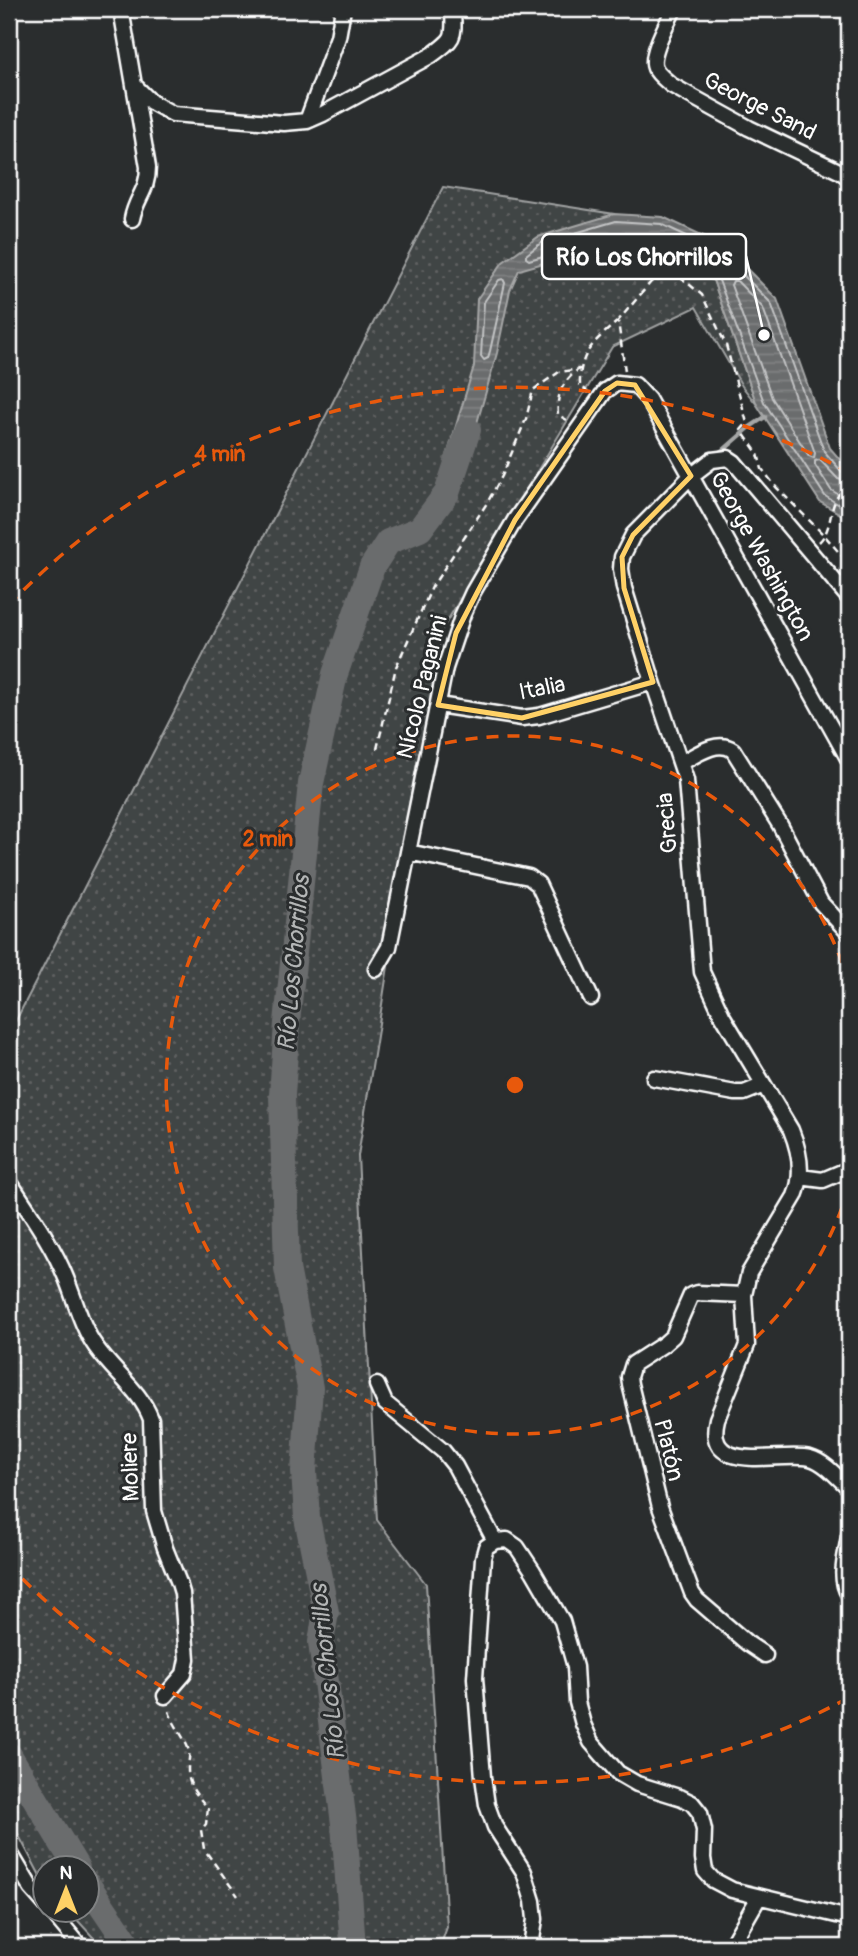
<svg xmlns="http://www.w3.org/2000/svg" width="858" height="1956" font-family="Pangolin,sans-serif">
  <defs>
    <pattern id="grass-dots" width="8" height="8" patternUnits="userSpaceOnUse" patternTransform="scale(1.75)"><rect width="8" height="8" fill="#414445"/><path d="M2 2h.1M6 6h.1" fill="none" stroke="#5e6061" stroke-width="1.8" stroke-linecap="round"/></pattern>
    <pattern id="water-rules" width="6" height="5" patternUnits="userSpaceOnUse" patternTransform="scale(1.75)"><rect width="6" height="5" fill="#6a6c6d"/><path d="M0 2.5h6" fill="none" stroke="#808283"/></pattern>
  </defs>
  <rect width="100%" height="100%" fill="#2a2d2e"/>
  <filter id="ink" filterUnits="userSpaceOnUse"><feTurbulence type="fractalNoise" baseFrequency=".0143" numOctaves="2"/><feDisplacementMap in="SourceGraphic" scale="14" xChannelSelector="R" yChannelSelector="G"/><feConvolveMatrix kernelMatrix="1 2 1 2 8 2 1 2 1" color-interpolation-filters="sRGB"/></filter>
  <g filter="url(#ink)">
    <path fill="url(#grass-dots)" stroke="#a0a2a2" stroke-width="2" d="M443 187 614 214 624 240 713 280 757 405 742 386 696 307 612 347 441 631 358 1156 377 1520 426 1584 447 1927 440 1947H102L69 1911 88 1910V1868H46L45 1885 9 1817V1034Z"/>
    <path fill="url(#water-rules)" stroke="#a6a7a7" stroke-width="2" d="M614 214 663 217 723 245 777 299 830 448 849 470V519L820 502 757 405 713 280 624 240 519 270 510 290 497 353 465 465 446 459 474 366 477 299 503 262 538 237Z"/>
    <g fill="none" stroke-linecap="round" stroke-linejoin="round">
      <path stroke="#c3c4c5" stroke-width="2" d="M503 279 505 283 490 351 488 358 484 360 481 356 484 302 499 280Z
        M733 281H737L763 308 815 453 814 458 809 456 772 398 731 285Z
        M849 474 842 472 824 451 771 303 719 251 661 224 616 221 541 243 526 255V258L529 260 624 233 717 275 764 402 825 496 849 511
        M849 482 838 479 820 460 815 461V465L831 490 849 501"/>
      <path stroke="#a6a7a7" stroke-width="4.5" d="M718 455 750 427 765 417"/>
      <path stroke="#6a6c6d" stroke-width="26" d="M9 1755 77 1868
        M88 1885 130 1947
        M353 1947 344 1824 321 1642 326 1612 307 1518 304 1471 310 1388 287 1268 282 1095 287 1023 311 783 335 674 372 567 388 542 420 529 447 493 468 430"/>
      <g stroke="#fff" stroke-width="19">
        <path id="minor" d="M121 9 148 167C148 191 136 197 132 219
          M674 9C668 22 649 55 655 68 658 75 666 80 671 85L749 128 841 172 849 178
          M134 85 151 102 173 114 284 123 307 121 323 114 432 55C456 37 454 38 453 9
          M307 121 338 37 343 9
          M849 598 734 462 728 458 712 460 691 476 633 535 622 557 621 569 624 588 653 682 686 780 702 972 722 1015 791 1130C800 1152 804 1174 795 1196L749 1273 744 1295 747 1345 717 1419C703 1477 780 1451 810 1458 825 1462 838 1478 849 1488
          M438 705 522 718 539 716 653 682
          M681 763C696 755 717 739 733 750L780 825 821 903 849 933
          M408 852 529 877 538 884 591 998
          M376 969 389 947 445 668 463 614 473 592 515 520 605 391 617 383 635 385 648 399 849 760
          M654 1078 735 1093H744L764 1085
          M800 1177 823 1180 849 1169
          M9 1181C29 1212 52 1243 66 1278 75 1300 82 1328 96 1347 114 1373 140 1390 151 1419L154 1511 165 1548 179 1583 182 1593 187 1659 184 1674 165 1696
          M744 1295 697 1293 691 1295 673 1336 664 1344 633 1364 629 1377 630 1384 660 1507 692 1593 697 1600 747 1643 765 1655
          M377 1385 385 1403 443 1451 455 1466 495 1541
          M849 1536C846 1556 838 1578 849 1595
          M9 1851 31 1888 46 1905
          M50 1910 81 1947
          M531 1947 535 1919 533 1901 524 1872 495 1827 487 1805 483 1777 475 1678 483 1558 486 1547 495 1541 507 1540 517 1547 533 1571 562 1621 575 1667 577 1702 583 1724 591 1742 618 1773 637 1784 682 1798 692 1803 700 1813 704 1830 703 1858 705 1871 713 1880 732 1890 849 1918
          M730 1947 759 1897"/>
      </g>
      <path stroke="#fff" stroke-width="2.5" stroke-dasharray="7 5" stroke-linecap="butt" d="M625 371 618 321 651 282 678 275 702 295 726 345 747 423 741 430 758 454 762 469 776 487 825 536 849 564
        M589 393 580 385C579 352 595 341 618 321
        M819 542C836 526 825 500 849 485
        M377 749 396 667 432 587 487 503 502 476 526 419 533 390 559 372 579 369C563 381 556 394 558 415L567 420
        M169 1711C173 1725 187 1740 189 1752 190 1757 188 1763 188 1769 188 1787 197 1795 208 1808L206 1824 201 1830 204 1849 238 1896"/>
      <use href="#minor" stroke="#2a2d2e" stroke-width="14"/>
    </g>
  </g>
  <path fill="none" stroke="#ffd166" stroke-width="5" stroke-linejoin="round" d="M617 383 635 385 691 476 633 535 622 557 624 588 653 682 522 718 438 705 456 633 515 520 605 391Z"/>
  <g fill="none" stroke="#e8590c" stroke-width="3.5" stroke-dasharray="12 9">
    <path d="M849 1187A349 349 0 1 1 849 983"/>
    <path d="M848 1698A697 697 0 0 1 9 1565M9 605A697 697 0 0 1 848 472"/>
  </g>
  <g text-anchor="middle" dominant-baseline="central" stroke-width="6" stroke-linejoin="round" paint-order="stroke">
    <g font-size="23" fill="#fff" stroke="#2a2d2e">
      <text transform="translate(760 106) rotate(27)">George Sand</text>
      <text transform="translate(762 556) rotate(61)">George Washington</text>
      <text transform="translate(422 687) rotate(-76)">Nícolo Paganini</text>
      <text transform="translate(542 688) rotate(-11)">Italia</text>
      <text transform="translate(667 823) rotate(-95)">Grecia</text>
      <text transform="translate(669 1450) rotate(76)">Platón</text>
      <text transform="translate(130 1467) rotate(-92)">Moliere</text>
    </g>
    <g font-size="24" font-style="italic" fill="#b4b6b6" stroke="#2a2d2e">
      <text transform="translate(294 963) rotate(-85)">Río Los Chorrillos</text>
      <text transform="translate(328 1672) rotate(-96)">Río Los Chorrillos</text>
    </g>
  </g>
  <circle cx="515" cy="1085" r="10" fill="#e8590c" stroke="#2a2d2e" stroke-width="3.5"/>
  <g font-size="21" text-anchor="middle" font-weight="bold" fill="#e8590c" stroke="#2a2d2e" stroke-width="6" stroke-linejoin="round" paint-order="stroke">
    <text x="220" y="461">4 min</text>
    <text x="268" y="846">2 min</text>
  </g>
  <path fill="none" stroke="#fff" stroke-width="2.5" d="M764 335L746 256"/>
  <circle fill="#fff" stroke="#2a2d2e" stroke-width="2.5" cx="764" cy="335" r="7"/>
  <rect fill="#2a2d2e" stroke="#fff" stroke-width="2.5" x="542" y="234" width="204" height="45" rx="7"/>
  <g font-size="24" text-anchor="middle" font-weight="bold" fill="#fff">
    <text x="644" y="265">Río Los Chorrillos</text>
  </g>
  <rect width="858" height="1956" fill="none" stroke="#2a2d2e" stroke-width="35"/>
  <rect x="18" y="18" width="823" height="1921" fill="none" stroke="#fff" stroke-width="2.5" filter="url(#ink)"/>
  <g transform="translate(66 1889)"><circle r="33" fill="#2a2d2e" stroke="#7f8182" stroke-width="2"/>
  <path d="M0-5L12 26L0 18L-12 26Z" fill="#ffd166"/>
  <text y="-10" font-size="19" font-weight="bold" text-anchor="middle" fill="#ffffff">N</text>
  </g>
</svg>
